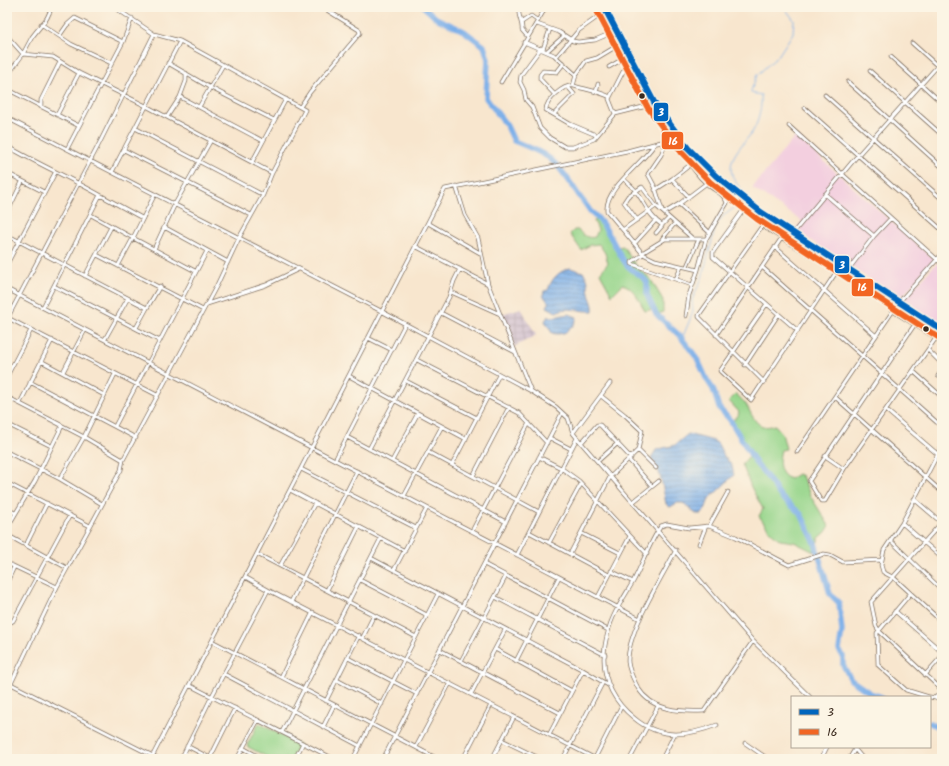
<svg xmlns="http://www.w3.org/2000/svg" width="949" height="766" font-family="Kalam,sans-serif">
  <defs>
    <pattern id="industrial-grid" width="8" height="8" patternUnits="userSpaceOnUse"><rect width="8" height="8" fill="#cfbdce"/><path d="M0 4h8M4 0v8" fill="none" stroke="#a99aa7"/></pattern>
    <pattern id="water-rules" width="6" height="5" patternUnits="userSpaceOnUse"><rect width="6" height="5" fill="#7cafe9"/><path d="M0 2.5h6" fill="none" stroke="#678fbc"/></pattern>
  </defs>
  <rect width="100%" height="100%" fill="#fcf5e5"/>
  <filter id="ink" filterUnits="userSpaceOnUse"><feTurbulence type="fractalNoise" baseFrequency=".025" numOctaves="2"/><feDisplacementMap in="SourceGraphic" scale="8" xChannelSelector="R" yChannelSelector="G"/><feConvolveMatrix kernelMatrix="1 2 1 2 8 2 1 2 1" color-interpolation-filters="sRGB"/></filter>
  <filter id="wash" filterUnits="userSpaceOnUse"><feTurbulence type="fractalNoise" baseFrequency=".012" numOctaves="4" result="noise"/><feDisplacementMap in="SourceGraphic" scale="16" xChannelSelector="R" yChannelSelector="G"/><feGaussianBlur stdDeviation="0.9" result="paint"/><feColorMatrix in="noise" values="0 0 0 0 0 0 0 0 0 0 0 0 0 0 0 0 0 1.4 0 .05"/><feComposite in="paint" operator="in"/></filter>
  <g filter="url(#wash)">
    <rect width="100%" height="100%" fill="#f8e6ce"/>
    <path fill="#f3cfdf" d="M796 136 934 260 900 299 795 230 802 221 752 188Z
      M937 263 942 267V327L901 301Z"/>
    <path fill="url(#industrial-grid)" d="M521 308 536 335 514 347 502 314Z"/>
    <path fill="#96d58b" stroke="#688054" d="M597 219 612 242 618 247 623 246 637 267 650 278 663 300V312L658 314 654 309 645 311C639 300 635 289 623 284L612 295 600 273 608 263 605 253 599 244 590 245 581 250 570 234 574 230H578C583 235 587 239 595 237L598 230 594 221Z
      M736 394C740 398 745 402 747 406 754 419 758 431 775 425L782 433 786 449 781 450C778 461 778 474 790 479L798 474 802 476 811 497 828 524 829 527 826 532 819 538 814 552 794 542 780 540 770 531 759 516 763 509 751 487 742 464 752 453 732 421 738 416 739 412 729 401Z
      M259 723 299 745 291 759H271L248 747 247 745Z"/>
    <path fill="url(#water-rules)" stroke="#5c6c84" d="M570 268 583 272C590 281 587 283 589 293 590 300 594 303 593 311 581 312 567 306 556 312L547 307 549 303 543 295 544 291 548 290C552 278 558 272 570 268Z
      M569 314 577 317C574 328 564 337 552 333L545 321 548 316 552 317Z
      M688 434 714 441 718 444 724 456 732 466 734 475 709 499 705 510 701 514H696L683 503H677L670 507 666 504C663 489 661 470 651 458L656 450 675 445Z"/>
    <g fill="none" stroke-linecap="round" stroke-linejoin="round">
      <path stroke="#7cafe9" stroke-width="1" d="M426 9V7
        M743 196 744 193C740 187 733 181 732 174 727 157 744 144 753 131 759 121 762 106 761 95L751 93V91L757 75 778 56 793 33 794 20 784 7
        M682 339 693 312 692 300 702 278 716 225 723 216 734 208 741 199"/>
      <path stroke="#7cafe9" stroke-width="5.5" d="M424 7 436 18 464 31 484 46 488 59 486 98 507 126 514 141C551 156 554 158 576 191 580 198 586 204 590 211 607 224 614 247 626 264 631 271 642 275 647 282V295L656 314 680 336 697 358 707 380 713 389 719 408 730 420 757 465 765 474 781 497 801 514 815 543 830 594 839 603 842 631 839 650 843 656V665L851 680 870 693 882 697
        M930 723 942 729"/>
    </g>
  </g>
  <g filter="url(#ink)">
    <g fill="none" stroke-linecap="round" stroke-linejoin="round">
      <g stroke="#7d6c5c" stroke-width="4.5">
        <path id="minor" d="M519 7C517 16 523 22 522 30L528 37
          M522 22 531 16 538 21
          M41 24 71 44 111 63
          M537 24 559 32 573 41 578 42 595 40 616 31
          M60 35 67 25 75 18 123 42
          M7 36 23 54 53 57 79 73 146 106 272 173
          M524 42 554 55 576 75
          M912 43 942 70
          M541 48 521 75 520 82 524 90 526 100 532 107 540 128 550 138 565 147H573L594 139 615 114 655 104
          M543 49 550 29
          M547 51 564 36
          M556 57 578 31 606 11
          M891 57 942 103
          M168 63 209 87 274 120
          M609 67 628 56
          M870 71 942 135
          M7 76 23 54 32 37 47 18 52 7
          M501 82 546 7
          M848 82 942 167
          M573 86 576 75 586 61 597 58 622 43
          M7 89 79 126
          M596 92 598 84
          M554 94 540 79V75L543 71 557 72 564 63
          M825 95 942 199
          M180 97 186 81V73
          M41 107V100L60 62
          M199 107 223 65
          M300 107 310 92 360 33 359 30 322 7
          M805 108 942 230
          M555 113 574 94 568 87
          M615 114 609 99 630 58
          M57 115 79 73
          M167 117 180 97 263 141
          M7 118 381 311 531 391 556 407 568 418 573 433 577 438 753 641 810 697
          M789 126 942 264
          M135 128 263 195
          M596 135 570 124 546 110C546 100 564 84 574 86 584 89 601 92 610 97
          M674 139C684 154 693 172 707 184 714 191 724 193 727 203L706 239 698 270 689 295 686 316
          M654 145C643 163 604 189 607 211L643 254 655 260 698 270
          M7 146C38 164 70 178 100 195L43 307
          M67 149 123 42 132 18
          M124 150 251 215
          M252 162 286 99
          M112 172 180 41
          M7 173 44 192
          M624 179C627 183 632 186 635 190 645 202 649 217 662 225L669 218
          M672 179 689 197
          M456 186 465 215 478 238 488 284 531 391
          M655 190 672 179 690 165
          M825 194 874 236
          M100 195 142 218
          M679 204 709 232
          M752 206 746 208 742 212 713 252V257L798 331
          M662 210 655 187 648 174 661 155 666 142
          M759 212 756 211V213L764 227 836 272
          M7 213 22 182
          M664 213 679 204 716 176
          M91 215 133 238 155 194
          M637 220 624 202 628 196 642 187 656 206 692 238
          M428 223 480 253
          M762 226 699 315V317L764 382
          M164 227 228 262
          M624 229 656 206
          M656 233 662 226
          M793 233 858 155 942 61
          M7 235 147 308 160 286
          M662 239 675 223
          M635 243 656 220
          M415 246 488 284
          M775 247 876 336
          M154 249 175 204 211 140
          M642 253 665 239H706
          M643 254 632 262V264L692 285
          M97 255 203 310
          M7 264 55 173
          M118 266 133 238 195 271
          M687 266 699 239
          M762 267 942 427
          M848 270 874 236 891 218
          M85 276 111 227
          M676 279 681 267
          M54 286 160 341
          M7 289 640 619
          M451 292 500 314
          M207 304 266 285 299 269
          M766 305 720 371 751 400 841 265
          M893 311 942 342
          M441 313 515 352
          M8 318 157 395
          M7 319 97 148 154 34
          M915 324 809 481 821 501H825L844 469 936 338
          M136 328 147 308
          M716 335 787 230
          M368 338 392 350
          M105 339 128 298
          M928 350 942 364
          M417 360 519 413 547 443
          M41 361 104 395
          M745 365 778 315
          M913 371 942 397
          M63 372 85 330
          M7 376 31 330
          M349 376 466 439
          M938 376 942 371
          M406 381 477 418
          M30 382 136 438
          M7 397 84 437 123 460
          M835 397 942 492
          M20 403 52 340
          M886 410 942 458
          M7 424 51 446
          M115 426 207 251
          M573 433 610 383
          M347 437 506 522
          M550 438 571 449
          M581 443 597 425H600L631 458
          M942 446 902 523 884 550 881 565 883 572 894 578 942 622
          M369 449 449 297 454 281 460 269
          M638 450 656 468
          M7 452 60 479 102 504
          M428 452 539 512
          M797 452 899 302 942 254
          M825 456 844 469
          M539 457 561 468 579 481 647 554
          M335 460 405 324
          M629 460 652 486
          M392 461 418 413
          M598 461 618 443
          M452 465 499 375
          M301 469 416 528
          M473 476 509 407
          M60 479 84 437 115 374
          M7 483 90 526
          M290 490 405 551
          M404 496 442 426
          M914 499 942 523
          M633 502 659 481
          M7 509 15 513
          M942 522 871 602 876 626 879 631 942 690
          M902 523 942 558
          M709 526 728 492
          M7 528 35 481 62 426
          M472 531 529 423
          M529 532 609 575
          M581 533 620 553
          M7 535 67 568
          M891 541 942 590
          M549 543 581 484
          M699 544 706 526
          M26 545 47 503
          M676 550C661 579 627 632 628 662 629 672 634 680 638 688 652 711 680 712 704 711L753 641
          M257 554 416 637
          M570 554 610 477 638 450 642 431 625 415 601 396
          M517 555 577 438
          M371 558 583 670 608 685
          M7 563 57 587
          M484 564 608 630
          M280 566 315 503
          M394 570 427 508
          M611 571 633 582
          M360 580 427 615
          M7 582 14 567
          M268 590 596 759
          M327 590 359 526
          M910 594 877 633 878 665 906 690 929 697
          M495 597 605 655
          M598 597 630 536
          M291 602 357 471
          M895 611 942 652
          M7 624 13 621 70 515
          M363 637 374 615
          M212 641 438 759
          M495 649 572 691
          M440 650 560 713
          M348 658 417 694
          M461 661 506 576
          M516 661 559 577
          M224 674 360 746
          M925 675 942 656
          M281 677 313 612
          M337 680 382 704
          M7 682 159 759
          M189 685 334 759
          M7 692 57 587 121 470 123 460 217 285 239 238 263 195 272 173 305 110 180 41 154 34 114 7
          M471 694 505 630
          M930 697 935 698 942 691
          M935 698 942 701
          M326 701 359 635
          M717 725C688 736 660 740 634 718 607 696 598 667 608 632 612 614 625 596 634 580 643 562 650 542 661 526L667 524 689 528 709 526 736 537 789 565 824 554 830 555 843 562 881 560
          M323 727 334 705
          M282 732 381 538
          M549 735 583 670
          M502 740 541 759
          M745 743 768 759
          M187 746 212 759
          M416 747 450 683
          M853 747 863 759
          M243 748 263 759
          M210 758 235 708
          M595 758 621 707
          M727 758 728 759
          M151 759 445 189 627 151 680 137
          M181 759 212 696 268 590 245 577
          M237 759 258 720
          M295 759 303 743
          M353 759 438 594
          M383 759 562 413
          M463 759 491 705
          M492 759 514 717
          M563 759 603 682
          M630 759 658 706
          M662 759 674 735
          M821 759 827 747
          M849 759 855 749"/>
      </g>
      <g stroke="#7d6c5c" stroke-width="5.5">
        <path id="major" d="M604 7 655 104 688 148 716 176 761 212 942 330"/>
      </g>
      <use href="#minor" stroke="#fff" stroke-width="3"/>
      <use href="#major" stroke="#fbbb8d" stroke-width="4"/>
      <g stroke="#fcf5e5" stroke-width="9">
        <path id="bus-1" d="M604 7 655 104 688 148 716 176 761 212 942 330"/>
      </g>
      <g stroke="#fcf5e5" stroke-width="9">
        <path id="bus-2" d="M597 11 648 108 682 153 710 182 757 219 938 337"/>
      </g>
      <use href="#bus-1" stroke="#0065bd" stroke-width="6"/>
      <use href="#bus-2" stroke="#f26522" stroke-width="6"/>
    </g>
  </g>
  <g fill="#3b2a1e" stroke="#fcf5e5" stroke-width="1.5">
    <circle cx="642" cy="96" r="3.5"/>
    <circle cx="926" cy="329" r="3.5"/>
  </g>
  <g stroke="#fcf5e5" stroke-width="1.5">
    <rect x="653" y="102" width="16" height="20" rx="4" fill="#0065bd"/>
    <rect x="661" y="131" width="23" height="19" rx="4" fill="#f26522"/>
    <rect x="834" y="255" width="16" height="19" rx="4" fill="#0065bd"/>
    <rect x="851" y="278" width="23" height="19" rx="4" fill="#f26522"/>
  </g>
  <g font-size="11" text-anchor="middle" font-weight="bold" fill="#fff">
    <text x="661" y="116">3</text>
    <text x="673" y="145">16</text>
    <text x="842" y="269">3</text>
    <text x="862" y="291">16</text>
  </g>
  <rect width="949" height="766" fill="none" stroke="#fcf5e5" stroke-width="24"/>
  <rect x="791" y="696" width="140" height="52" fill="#fcf5e5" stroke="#afa495"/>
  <rect x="799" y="709" width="20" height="6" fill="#0065bd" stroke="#afa495"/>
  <text x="827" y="716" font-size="12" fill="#3b2a1e">3</text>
  <rect x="799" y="729" width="20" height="6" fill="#f26522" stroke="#afa495"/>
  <text x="827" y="736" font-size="12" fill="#3b2a1e">16</text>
</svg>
